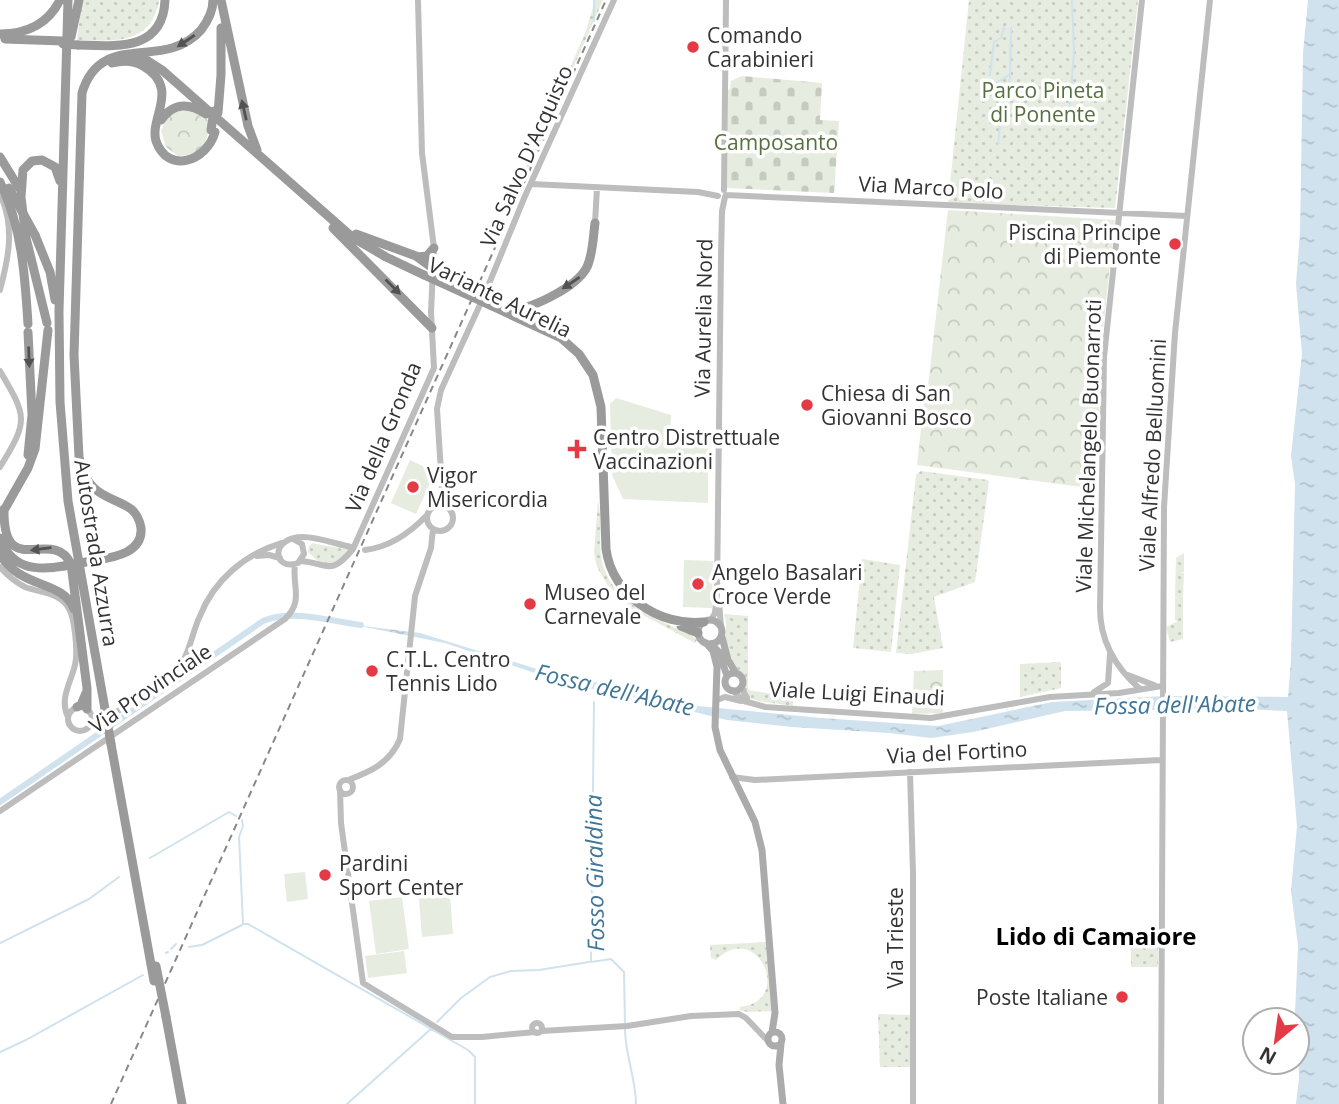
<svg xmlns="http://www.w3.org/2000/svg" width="1339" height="1104" font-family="'Open Sans',sans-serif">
  <defs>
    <pattern id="grass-dots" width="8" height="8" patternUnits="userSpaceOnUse" patternTransform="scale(1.75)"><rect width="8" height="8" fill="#e6ecdf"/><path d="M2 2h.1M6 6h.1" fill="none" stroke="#c6cbc0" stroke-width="1.8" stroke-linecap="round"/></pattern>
    <pattern id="forest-crowns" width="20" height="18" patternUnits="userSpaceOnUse" patternTransform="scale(1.75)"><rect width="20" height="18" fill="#e6ecdf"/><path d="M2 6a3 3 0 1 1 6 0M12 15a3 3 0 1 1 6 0" fill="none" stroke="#c6cbc0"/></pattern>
    <pattern id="cemetery-stones" width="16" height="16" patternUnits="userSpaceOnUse" patternTransform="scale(1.75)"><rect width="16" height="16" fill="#e6ecdf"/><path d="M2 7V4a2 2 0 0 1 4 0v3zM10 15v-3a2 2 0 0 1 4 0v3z" fill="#c6cbc0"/></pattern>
    <pattern id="water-ripples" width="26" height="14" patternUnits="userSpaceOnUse" patternTransform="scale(1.75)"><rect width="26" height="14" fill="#cfe2ee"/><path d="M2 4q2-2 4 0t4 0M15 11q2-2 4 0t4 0" fill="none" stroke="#b2c2cd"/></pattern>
  </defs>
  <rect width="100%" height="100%" fill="#fff"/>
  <path fill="url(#grass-dots)" d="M82 0H159V2C149 47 113 40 77 40Z
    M595 0H603L519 191 511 187 528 164 586 31Z
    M969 0H1138L1115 208 948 203Z
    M921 471 988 480 989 482 975 582 934 597 943 648 912 654 896 653 916 475Z
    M598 501C602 518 599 538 601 555 607 602 654 617 691 635L697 640 695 643 630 608 607 584 597 567 594 553Z
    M313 543 316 544 351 550 332 565 320 563 308 552 309 546Z
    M1184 553V572H1181L1184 573 1183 595 1181 596H1183V639L1170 642 1166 627 1178 621 1175 620V598L1179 597H1175L1176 558Z
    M862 559 900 565 891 652 853 648Z
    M724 614 748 616V690L793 697V706L758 701 747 697 743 689 744 678C736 667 727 657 726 642 725 631 728 625 724 614Z
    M1061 662V688L1020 697V664Z
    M1131 932 1158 933V967H1131Z
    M767 942 772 1011 747 1012 740 1010V1007C795 1001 757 919 716 960L711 958 710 945Z
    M878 1014 910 1015 911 1067H880Z"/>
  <path fill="url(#forest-crowns)" d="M186 107 210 121C207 144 204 155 178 156L166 147 161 131 168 115Z
    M948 210 1115 220 1101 347 1097 489 917 465 924 401 928 386Z
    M943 670V713L912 714 914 671Z"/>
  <path fill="url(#cemetery-stones)" d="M742 76 822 83 820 120 839 121 834 193 727 188 728 90 730 89 731 81Z"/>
  <path fill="#e6ecdf" d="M616 398 671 415 670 435 675 441 708 442V503L623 499 612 475 610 404Z
    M410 460 435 472 416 514 391 503Z
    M684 560 713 561 712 608 683 607Z
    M305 872 308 899 287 902 284 874Z
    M449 884 453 934 422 937 418 886Z
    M402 897 409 949 376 954 369 901Z
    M404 951 407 973 368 978 365 956Z"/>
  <path fill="url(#water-ripples)" d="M1308 0H1339V1104H1296L1299 1078 1297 1020H1295V1013L1298 946 1291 891 1297 826 1287 711 1240 709 1065 711 973 732 931 738 889 733 792 727 727 720 610 691 577 687 445 643 355 625 420 633 566 678 610 684 698 706 821 718 938 726 1052 702 1166 696 1288 697 1291 660 1295 484 1291 456 1302 354 1296 284 1300 232 1303 53Z"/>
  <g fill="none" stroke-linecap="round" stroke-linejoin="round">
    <path stroke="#cfe2ee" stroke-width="2" d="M594 21V0
      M990 75 994 42 1001 38 1004 28
      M995 84 1009 75
      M1069 121 1074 51 1072 0
      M998 145 1002 104 1010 78 1011 28
      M594 702 591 962 611 959 624 972 625 1024
      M242 820 243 826 239 837 243 923
      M150 858 229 812 236 816
      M243 924H248L468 1050 475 1057V1104
      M0 943 89 899 119 877
      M189 947 202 945 242 925
      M171 949 176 944
      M166 953 168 952
      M437 1022 461 998 490 977 511 971 539 970 589 962
      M625 1029C625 1055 636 1079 636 1104
      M0 1052 26 1040 143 975
      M347 1104 432 1028"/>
    <path stroke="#cfe2ee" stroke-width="6" d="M0 802 263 621C291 609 331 621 361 625"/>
    <path stroke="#bdbdbd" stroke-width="6" d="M531 184 698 192 718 196
      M724 190 726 0
      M0 194C15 227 9 256 0 290
      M726 195 1187 216
      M595 223 597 188
      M0 371C27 417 29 420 0 467
      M427 518a13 13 0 1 1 26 0a13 13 0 1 1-26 0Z
      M445 506 442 488 437 409 441 390 484 296 525 196 614 0
      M293 539 302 544 304 554 298 563C273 572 269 537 303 537 318 537 336 544 351 547
      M365 550C390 547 410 533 427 515
      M257 556 269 555 280 558
      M301 561C328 563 330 577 353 549L434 368 431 312 434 248 422 153 418 0
      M0 567C7 575 15 582 25 587 40 593 59 592 68 607 75 617 78 653 75 665 71 682 59 699 68 717
      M719 602 721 626
      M711 620 715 613 717 593 721 256 722 211 725 197
      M1128 675 1154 685
      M741 687 747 698
      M1140 689C1116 668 1100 642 1100 608L1104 357 1142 0
      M732 690 744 701 765 707 931 718 1050 697 1119 693 1162 686
      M1094 692 1108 683 1110 654
      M717 700 725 697 741 701
      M68 719a12 12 0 1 1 24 0a12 12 0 1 1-24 0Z
      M90 724C109 720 173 677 183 661 191 647 193 630 200 616 214 580 245 554 282 543
      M910 772 913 873V1104
      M732 777 755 780 1161 760
      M348 780C370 772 390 763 400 739L415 596 431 548 433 529
      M339 787a7 7 0 1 1 14 0a7 7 0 1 1-14 0Z
      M340 790 341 823 363 983 452 1037H482L535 1032
      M0 811 285 619C304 601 292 587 295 565
      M532 1028a5 5 0 1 1 10 0a5 5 0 1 1-10 0Z
      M541 1031 627 1026 691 1016 739 1014 746 1018 768 1041
      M1161 1104 1164 507 1175 333 1210 0"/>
    <path stroke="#ababab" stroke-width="7" d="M698 632a12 12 0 1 1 24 0a12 12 0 1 1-24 0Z
      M722 637 728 660 736 673
      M706 643 713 651 717 667 715 727 720 750 755 822 762 850 775 1013 772 1032
      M711 644 719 652 727 676
      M725 682a9 9 0 1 1 18 0a9 9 0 1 1-18 0Z
      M768 1039a7 7 0 1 1 14 0a7 7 0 1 1-14 0Z
      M781 1044 779 1065 783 1104"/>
    <path stroke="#9a9a9a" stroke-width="9" d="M68 0 59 311 60 402 68 501 105 709
      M221 0 248 126 257 150
      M0 34C26 34 48 24 60 0
      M71 37 79 0
      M5 39 63 41
      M78 45C115 46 163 52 165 0
      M131 57 148 61 162 70 352 237 386 257 424 275
      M112 63C123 60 133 60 143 66 181 88 149 118 156 141 168 175 207 161 215 132
      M218 113 221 75V28
      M161 120C174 102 189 103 206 114
      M0 157 19 188
      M0 182C22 227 25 276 28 324
      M333 228 432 328
      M356 234 416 256 434 269
      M35 235 50 272 55 300
      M418 257 427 256 434 248
      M492 306 561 338 579 354 593 375 601 407 606 549C612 595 659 627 704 622
      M507 310C529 311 577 287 587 267 593 254 593 238 595 223
      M47 323 26 238 21 197 23 170 32 161 42 160 55 167 60 181
      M28 455 32 415 28 332
      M4 509C3 583 52 525 71 564L87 688V709
      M3 512 28 468 35 449 48 330
      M0 538C11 569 36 571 64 566
      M0 554C21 590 62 579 74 609
      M97 560C116 557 143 552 141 528 140 521 136 513 131 509 119 500 103 498 93 487 85 479 81 468 79 457L74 355 82 93C101 29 164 72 201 30 208 21 213 12 213 0
      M681 626 698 633
      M77 707 81 705 86 693
      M111 744 154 981
      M166 1017 182 1104"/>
    <path stroke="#888" stroke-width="2" stroke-dasharray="7 5" stroke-linecap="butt" d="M111 1104 606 0"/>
    <path stroke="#9a9a9a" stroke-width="9" d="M63 44 78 45
      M211 130 214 111
      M9 188 35 235
      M424 275 492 306
      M64 566 97 560
      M105 709 111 744
      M156 966 166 1017"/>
  </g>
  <defs><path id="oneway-solid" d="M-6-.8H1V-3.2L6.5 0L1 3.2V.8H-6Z" transform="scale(1.75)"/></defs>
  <g fill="#525252">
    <use href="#oneway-solid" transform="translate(186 41) rotate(146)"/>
    <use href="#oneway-solid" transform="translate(244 110) rotate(-103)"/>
    <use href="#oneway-solid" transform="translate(571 283) rotate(146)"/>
    <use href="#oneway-solid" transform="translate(393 287) rotate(45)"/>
    <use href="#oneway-solid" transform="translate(29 357) rotate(88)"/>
    <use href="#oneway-solid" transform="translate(41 549) rotate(173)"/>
  </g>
  <g fill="#e63946" stroke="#fff" stroke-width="2.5">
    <circle cx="693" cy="47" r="7"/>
    <circle cx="1175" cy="244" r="7"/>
    <circle cx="807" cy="405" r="7"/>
    <path d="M573.5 438.5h7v7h7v7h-7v7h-7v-7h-7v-7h7z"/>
    <circle cx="413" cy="487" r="7"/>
    <circle cx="698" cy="584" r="7"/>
    <circle cx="530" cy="604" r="7"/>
    <circle cx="372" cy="671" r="7"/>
    <circle cx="325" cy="875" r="7"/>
    <circle cx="1122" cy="997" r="7"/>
  </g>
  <g text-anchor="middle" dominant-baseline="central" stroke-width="7" stroke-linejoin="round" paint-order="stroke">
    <g font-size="21" fill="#333" stroke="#fff" text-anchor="start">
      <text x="707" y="35">Comando<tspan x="707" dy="24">Carabinieri</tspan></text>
      <text x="1161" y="232" text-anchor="end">Piscina Principe<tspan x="1161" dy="24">di Piemonte</tspan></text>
      <text x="821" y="393">Chiesa di San<tspan x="821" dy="24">Giovanni Bosco</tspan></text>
      <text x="593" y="437">Centro Distrettuale<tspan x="593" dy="24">Vaccinazioni</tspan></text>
      <text x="427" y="475">Vigor<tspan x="427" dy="24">Misericordia</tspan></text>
      <text x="712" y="572">Angelo Basalari<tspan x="712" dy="24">Croce Verde</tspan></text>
      <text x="544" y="592">Museo del<tspan x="544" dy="24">Carnevale</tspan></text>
      <text x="386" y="659">C.T.L. Centro<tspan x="386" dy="24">Tennis Lido</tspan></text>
      <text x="339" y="863">Pardini<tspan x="339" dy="24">Sport Center</tspan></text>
      <text x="1108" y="997" text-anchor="end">Poste Italiane</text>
    </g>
    <g font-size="21" fill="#56703f" stroke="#fff">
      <text x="1043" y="90">Parco Pineta<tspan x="1043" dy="24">di Ponente</tspan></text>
      <text x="776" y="142">Camposanto</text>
    </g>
    <g font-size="21" fill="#333" stroke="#fff">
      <text transform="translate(526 156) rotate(-66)">Via Salvo D'Acquisto</text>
      <text transform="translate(931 187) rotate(3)">Via Marco Polo</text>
      <text transform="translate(500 297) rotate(26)">Variante Aurelia</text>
      <text transform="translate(703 318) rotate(-89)">Via Aurelia Nord</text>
      <text transform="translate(383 437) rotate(-67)">Via della Gronda</text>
      <text transform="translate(1088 446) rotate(-88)">Viale Michelangelo Buonarroti</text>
      <text transform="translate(1152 455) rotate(-87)">Viale Alfredo Belluomini</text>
      <text transform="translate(97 553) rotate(81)">Autostrada Azzurra</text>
      <text transform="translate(150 688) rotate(-34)">Via Provinciale</text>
      <text transform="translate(857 693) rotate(3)">Viale Luigi Einaudi</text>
      <text transform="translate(957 752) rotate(-3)">Via del Fortino</text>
      <text transform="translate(895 938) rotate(-90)">Via Trieste</text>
    </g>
    <g font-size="23" font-style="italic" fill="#3f7597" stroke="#fff">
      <text transform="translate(615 689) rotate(13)">Fossa dell'Abate</text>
      <text transform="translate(1175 704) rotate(-1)">Fossa dell'Abate</text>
      <text transform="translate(594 873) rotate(-91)">Fosso Giraldina</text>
    </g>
    <g font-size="24" font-weight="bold" fill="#000" stroke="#fff">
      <text x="1096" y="935">Lido di Camaiore</text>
    </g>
  </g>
  <g transform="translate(1276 1041) rotate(209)"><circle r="33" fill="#ffffff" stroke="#adadad" stroke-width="2"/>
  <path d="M0-5L12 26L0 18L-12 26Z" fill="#e63946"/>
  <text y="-10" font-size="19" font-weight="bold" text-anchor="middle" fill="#333333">N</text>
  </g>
</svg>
